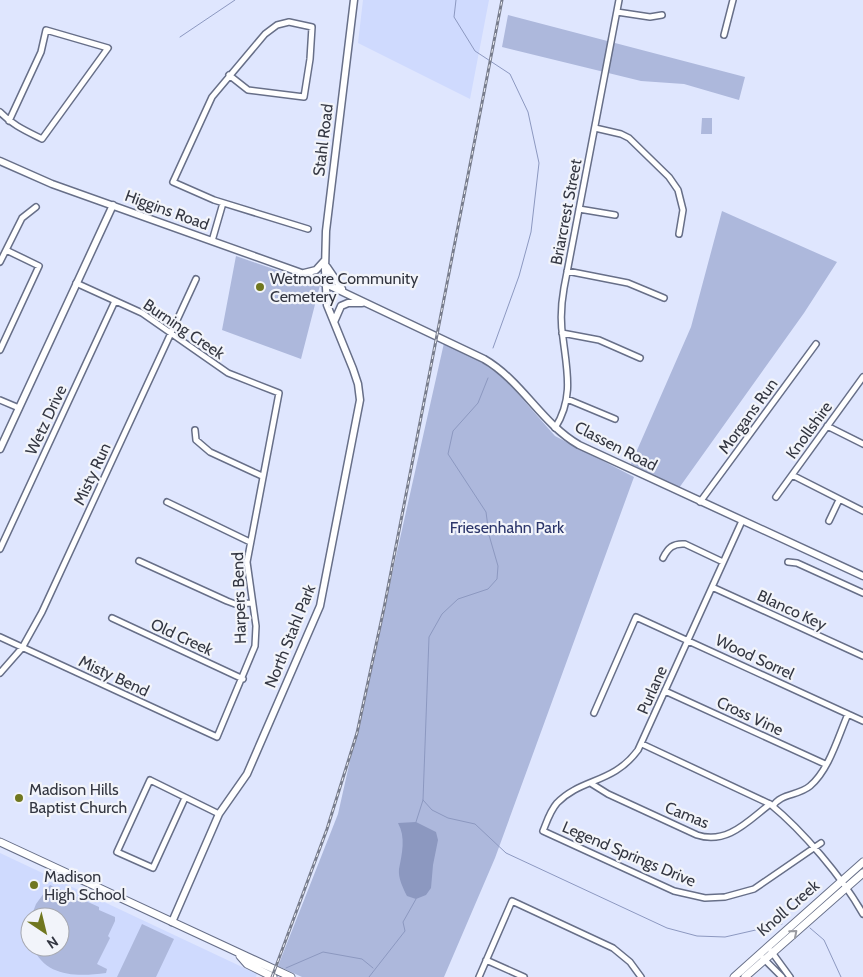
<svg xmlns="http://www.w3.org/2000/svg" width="863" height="977" font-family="Cabin,sans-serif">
  <rect width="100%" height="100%" fill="#dfe6fe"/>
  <path fill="#cfdafe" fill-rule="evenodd" d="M363 0H489L470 99 358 43Z
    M0 853 257 974 256 977H0ZM30 917H60V947H30Z"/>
  <path fill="#adb8dc" d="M508 15 745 77 739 100 684 84 641 81 502 47Z
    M702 118H712V134H701Z
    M722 211 837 262 804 313 679 488 631 464 691 327Z
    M236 256 320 285 301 359 222 330Z
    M444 343 481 362 505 379 555 436 634 477 495 858 444 977H302L278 966 338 814Z
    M50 885 99 907V910L115 917V921L108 936 110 938 97 964 107 969 106 973C77 977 45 977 33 947H60V917H31L36 904Z
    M142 924 174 939 156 977H117Z"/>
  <path fill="#8c98c0" d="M416 822 436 832 438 840 433 865 431 888 426 895 416 899 407 896C403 888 398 878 399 869 402 854 406 837 398 823Z"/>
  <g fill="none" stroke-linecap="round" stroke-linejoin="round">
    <path stroke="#8c98c0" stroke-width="1" d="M456 0 454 17 475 51 510 74 528 112 539 163 531 232 519 276 493 348
      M180 37 235 0
      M423 800 432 810 448 818 475 824 506 853 667 928 697 936 725 937 782 924
      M416 822 423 800 429 637 442 614 458 599 488 589 497 579 498 566 489 535 486 512 448 454 453 431 478 403 488 378
      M810 928 824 940 841 977
      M286 968 323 952 362 959 373 968
      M369 977 405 931 403 922 416 899"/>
    <g stroke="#676f88" stroke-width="8">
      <path id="minor" d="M617 12 650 17 662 15
        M724 35 733 0
        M229 75 248 90 304 97 310 59 312 27 289 22 277 25 265 34 212 97 173 182 214 200 308 229
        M0 112C12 125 26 131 42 139L108 48 46 30 41 52 9 121
        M595 128 621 134 629 138 669 177 678 190 683 210 679 234
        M579 209 615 215
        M212 241 223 203
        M0 262 22 218 36 207
        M567 271 628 283 664 298
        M562 333 599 340 640 358
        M0 350 39 266 6 250
        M567 399 615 419
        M0 400 19 408
        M827 426 863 444
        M555 428C574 398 567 371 563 338 560 321 561 305 564 288L619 0
        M195 430 196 440 210 452 262 476
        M792 475 863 511
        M776 497 863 377
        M167 502 250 542
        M700 502 816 344
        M742 521 638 750C613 784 581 778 557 803 550 811 547 821 543 831L674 891 705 898 725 897 754 889 821 843
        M829 521 839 500
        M0 549 115 301
        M663 558C668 548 673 543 685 544L723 562
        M139 561 227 601 235 604 252 603
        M788 562 797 563 863 593
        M712 587 863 656
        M112 618 243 679
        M0 637 217 737 255 646 256 626 247 562 279 393 228 373 142 313 76 283
        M0 673 22 648 42 612 196 279
        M665 691 825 764
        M594 713 636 617 863 721
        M642 744 770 804C803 831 842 877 863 914
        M592 784 608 794 697 835C727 845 748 821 770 804
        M185 798 153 868 117 852 150 780 219 814
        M773 806C781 793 798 796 810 786 829 770 838 737 848 714
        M771 951 790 977
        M763 958 782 977
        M486 960 524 977
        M479 977 512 901 613 948 630 962 641 977"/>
    </g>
    <g stroke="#676f88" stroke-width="9">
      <path id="tertiary" d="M0 161 52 184 307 275 484 359C522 381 541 423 579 445L863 576
        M327 267 342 289
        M304 273 316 270 325 260
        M334 322 341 306 348 303H362
        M0 449 113 205
        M172 922 219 814 247 774 320 606 360 400 358 384 353 369 327 305 325 270 326 231 354 0"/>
    </g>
    <g stroke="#676f88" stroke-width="9">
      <path id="secondary" d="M0 842 291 977
        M240 956 247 964 273 977
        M734 977 863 862
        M745 977 863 873"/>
    </g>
    <use href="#minor" stroke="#fff" stroke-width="5"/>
    <use href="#tertiary" stroke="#fff" stroke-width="6"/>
    <use href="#secondary" stroke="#fff" stroke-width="7"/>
    <g stroke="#787d8d" stroke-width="3">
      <path id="rail" d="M272 977 327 829 357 733 384 608 502 0"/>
    </g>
    <use href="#rail" stroke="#f2f4fa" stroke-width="1" stroke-dasharray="4" stroke-linecap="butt"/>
  </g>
  <defs><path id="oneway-chevron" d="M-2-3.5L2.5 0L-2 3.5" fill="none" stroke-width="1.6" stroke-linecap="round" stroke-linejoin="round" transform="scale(1.25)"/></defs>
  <use stroke="#999aa0" href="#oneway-chevron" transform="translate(794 933) rotate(-41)"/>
  <g fill="#707720" stroke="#f2f4fa" stroke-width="2">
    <circle cx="260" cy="287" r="5"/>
    <circle cx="19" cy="798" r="5"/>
    <circle cx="34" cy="885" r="5"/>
  </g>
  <g text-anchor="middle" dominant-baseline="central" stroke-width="4.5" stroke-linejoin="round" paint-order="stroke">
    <g font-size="16" fill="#333641" stroke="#f2f4fa">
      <text transform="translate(323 140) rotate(-83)">Stahl Road</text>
      <text transform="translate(167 210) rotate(20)">Higgins Road</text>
      <text transform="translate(566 212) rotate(-79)">Briarcrest Street</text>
      <text transform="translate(184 329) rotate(34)">Burning Creek</text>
      <text transform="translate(748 416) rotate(-54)">Morgans Run</text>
      <text transform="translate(46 420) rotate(-65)">Wetz Drive</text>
      <text transform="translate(809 430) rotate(-54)">Knollshire</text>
      <text transform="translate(616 446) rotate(27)">Classen Road</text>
      <text transform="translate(92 474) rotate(-65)">Misty Run</text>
      <text transform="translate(239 598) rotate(-92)">Harpers Bend</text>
      <text transform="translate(792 610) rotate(25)">Blanco Key</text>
      <text transform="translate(290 636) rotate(-68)">North Stahl Park</text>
      <text transform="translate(182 637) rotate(25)">Old Creek</text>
      <text transform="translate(755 657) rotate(25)">Wood Sorrel</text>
      <text transform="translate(114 676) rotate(25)">Misty Bend</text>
      <text transform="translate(652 690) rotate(-66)">Purlane</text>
      <text transform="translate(750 716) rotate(25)">Cross Vine</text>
      <text transform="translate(687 815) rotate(22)">Camas</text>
      <text transform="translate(629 854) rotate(23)">Legend Springs Drive</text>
      <text transform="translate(788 908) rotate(-41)">Knoll Creek</text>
    </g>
    <g font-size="16" fill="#333641" stroke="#f2f4fa" text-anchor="start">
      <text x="270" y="278">Wetmore Community<tspan x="270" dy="18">Cemetery</tspan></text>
      <text x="29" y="789">Madison Hills<tspan x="29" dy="18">Baptist Church</tspan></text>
      <text x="44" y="876">Madison<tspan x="44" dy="18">High School</tspan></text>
    </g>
    <g font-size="16" fill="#2b356a" stroke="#f2f4fa">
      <text x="507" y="527">Friesenhahn Park</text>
    </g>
  </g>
  <g transform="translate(45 932) rotate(145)"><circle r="24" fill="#f2f4fa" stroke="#a6a8b0"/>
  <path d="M0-4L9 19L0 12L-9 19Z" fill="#707720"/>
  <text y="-8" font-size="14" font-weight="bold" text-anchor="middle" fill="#333641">N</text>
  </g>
</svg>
